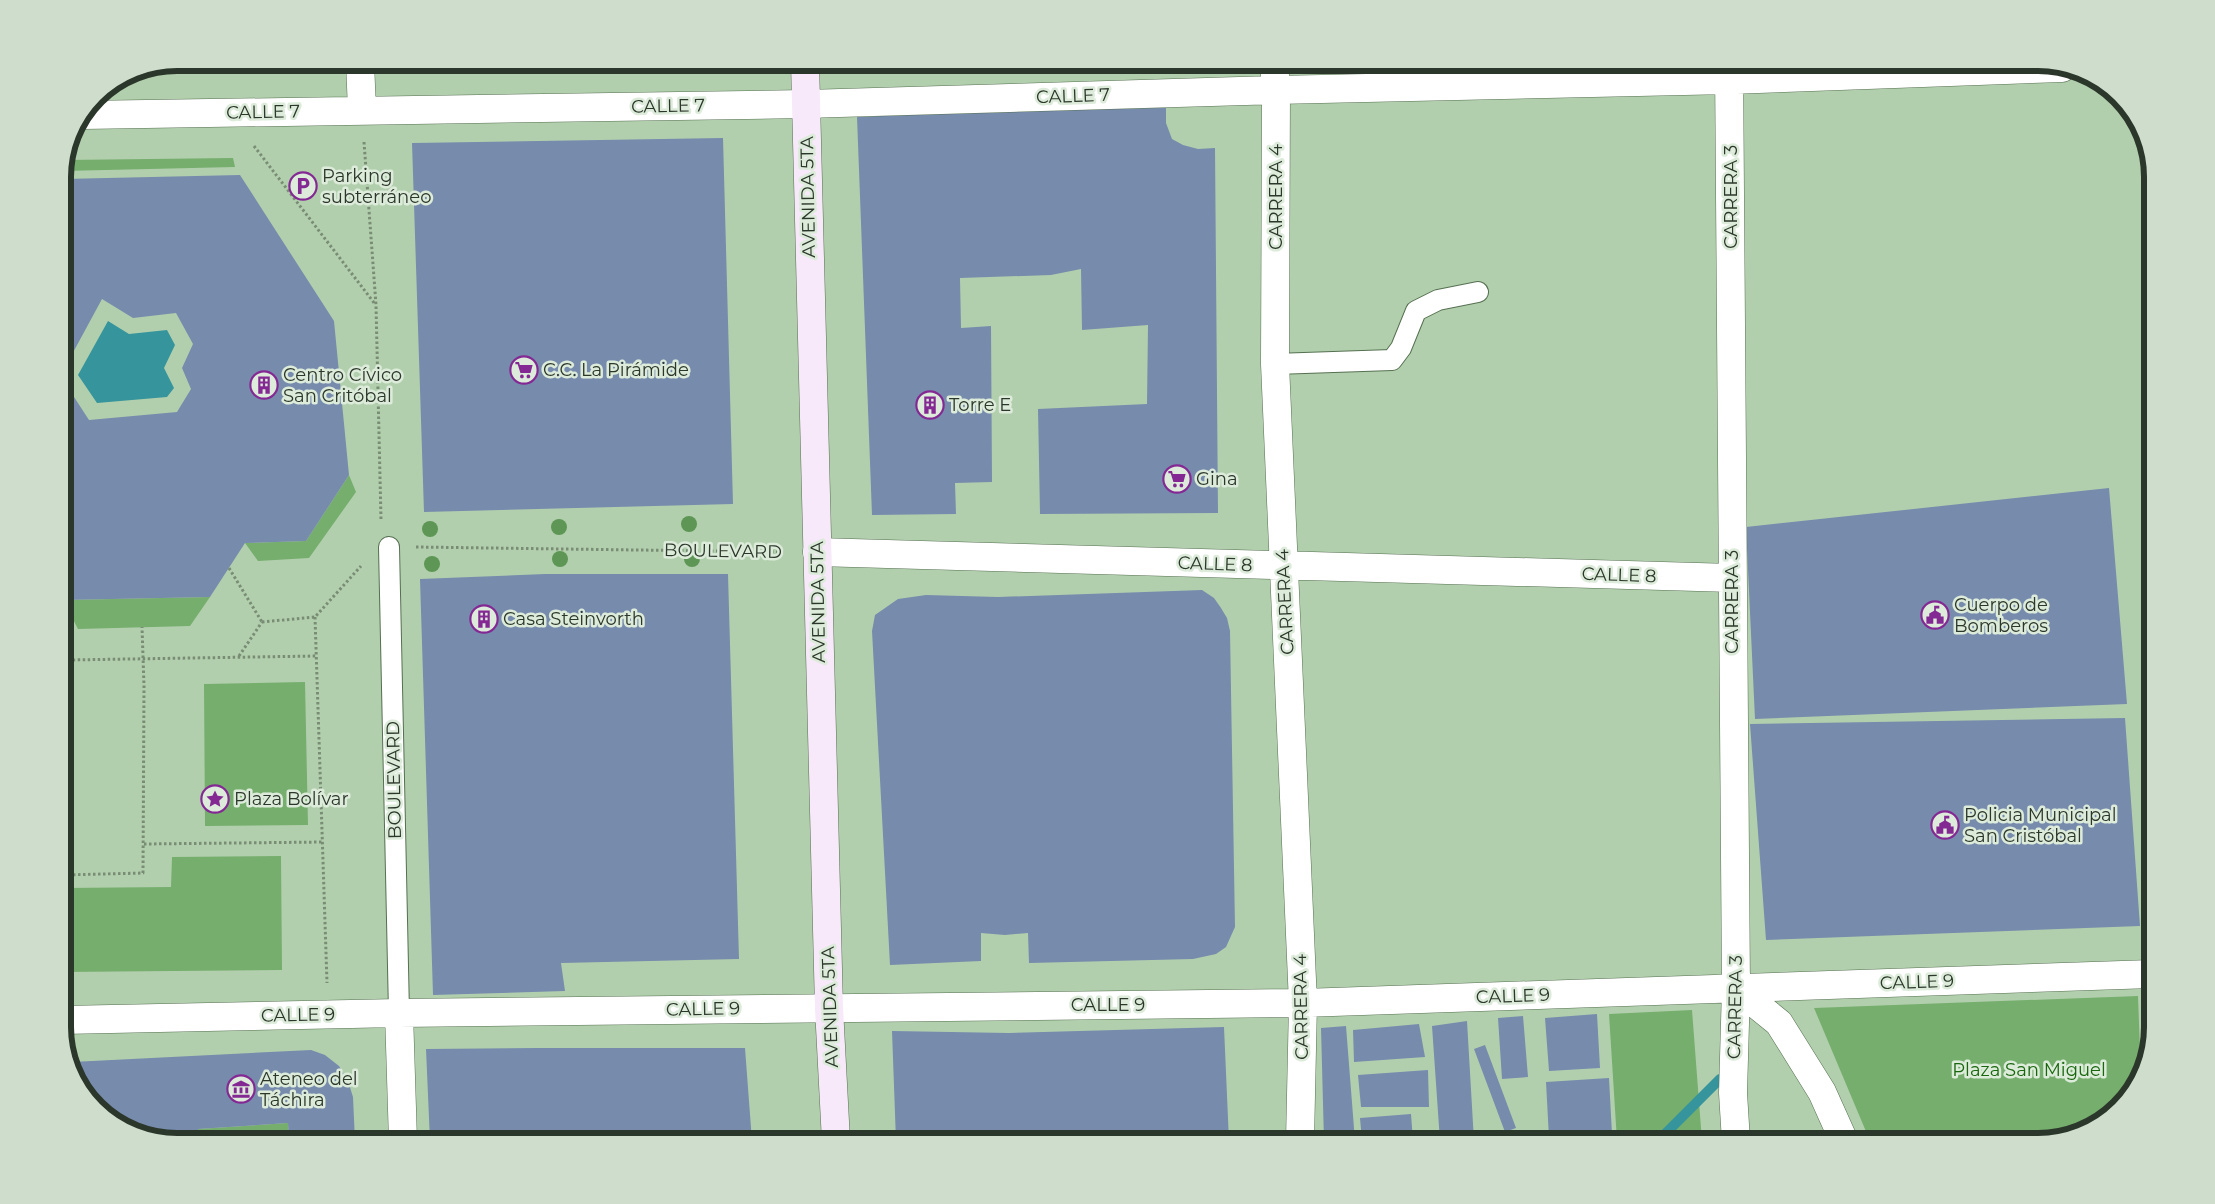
<svg xmlns="http://www.w3.org/2000/svg" width="2215" height="1204" font-family="Montserrat,sans-serif">
  <rect width="100%" height="100%" fill="#b2cfad"/>
  <path fill="#76ae6e" d="M233 158 235 167 63 171 65 160Z
    M349 475 356 492 309 558 258 561 245 543 306 541Z
    M210 597 190 626 78 629 63 600Z
    M305 682 308 825 205 826 204 684Z
    M281 856 282 970 63 972V888L171 887 172 857Z
    M2138 996 2141 1078 2095 1126 2038 1141H1870L1814 1008Z
    M1692 1010 1702 1141H1617L1609 1014Z
    M288 1123 289 1141H199L198 1129Z"/>
  <path fill="#36959c" d="M108 321 129 334 167 330 175 345 164 368 174 388 167 397 97 403 78 375Z"/>
  <g fill="none" stroke-linecap="round" stroke-linejoin="round">
    <path stroke="#36959c" stroke-width="10" d="M1658 1141 1720 1079"/>
  </g>
  <path fill="#778bad" d="M1166 108V123L1172 139 1183 145 1198 149 1215 148 1218 513 1040 514 1038 409 1147 404 1148 325 1082 330 1081 269 1051 275 960 278 961 328 991 326 992 482 955 483 956 514 872 515 857 117 1045 109Z
    M723 138 733 504 424 512 412 143Z
    M240 175 334 321 349 475 306 541 245 543 210 597 63 600V380L89 420 177 412 191 389 182 368 193 344 176 313 133 318 102 299 63 371V179Z
    M2109 488 2127 704 1755 719 1746 527Z
    M545 574H728L739 959 561 963 565 991 433 995 420 579Z
    M1202 590 1214 598 1221 608 1227 618 1230 631 1235 927 1226 947 1216 954 1193 959 1029 963 1028 933 1005 935 981 933V961L890 965 872 631 875 615 898 599 926 595 998 597Z
    M2125 718 2140 926 1766 940 1750 724Z
    M1597 1014 1600 1068 1549 1071 1545 1018Z
    M1523 1016 1528 1077 1502 1079 1498 1018Z
    M1467 1021 1474 1141H1440L1432 1026Z
    M1419 1024 1425 1057 1354 1062 1353 1030Z
    M1346 1026 1355 1141H1324L1321 1028Z
    M1224 1027 1229 1141H896L892 1031 1009 1033Z
    M1485 1045 1516 1128 1505 1132 1474 1049Z
    M537 1048H745L752 1141H430L426 1049Z
    M311 1050 325 1055 339 1066 348 1081 353 1097 355 1141H289L288 1123 198 1129 199 1141 177 1142 126 1130 82 1090 72 1062Z
    M1428 1070 1429 1107H1361L1358 1075Z
    M1609 1078 1612 1134 1549 1138 1546 1082Z
    M1411 1114 1413 1141H1362L1360 1118Z"/>
  <g fill="none" stroke-linecap="round" stroke-linejoin="round">
    <g stroke="#557051" stroke-width="22">
      <path id="lane" d="M1275 364 1392 360 1401 348 1416 311 1438 300 1478 292
        M389 547 399 1013"/>
    </g>
    <g stroke="#557051" stroke-width="29">
      <path id="street" d="M360 62 362 110
        M1274 62 1276 90 1275 364 1303 1003 1300 1141
        M1729 62 1736 988 1733 1093 1736 1141
        M83 115 806 104 1276 90 1730 80 2062 68
        M817 552 1732 578
        M1736 988 1779 1023 1822 1092 1844 1141
        M399 1013 403 1141
        M63 1020 399 1013 1303 1003 2152 974"/>
    </g>
    <g stroke="#557051" stroke-width="29">
      <path id="secondary" d="M805 62 829 1008 836 1141"/>
    </g>
    <path stroke="#788d74" stroke-width="3" stroke-dasharray="2.5 2.5" stroke-linecap="butt" d="M364 142 376 305 381 520
      M254 146 375 304
      M416 547 785 552
      M229 568 262 622
      M315 617 327 983
      M262 622 315 617 361 566
      M63 651 68 660 316 656
      M239 656 262 622
      M144 844 323 842
      M63 875 143 873 144 686 142 627"/>
    <use href="#lane" stroke="#fff" stroke-width="20"/>
    <use href="#street" stroke="#fff" stroke-width="28"/>
    <use href="#secondary" stroke="#f7e9f9" stroke-width="28"/>
  </g>
  <g fill="#5d9655">
    <circle cx="689" cy="524" r="8"/>
    <circle cx="559" cy="527" r="8"/>
    <circle cx="430" cy="529" r="8"/>
    <circle cx="560" cy="559" r="8"/>
    <circle cx="692" cy="559" r="8"/>
    <circle cx="432" cy="564" r="8"/>
  </g>
  <defs>
    <g id="parking-ring" transform="scale(1.4375)"><circle r="9.5" fill="#dcebda" stroke="#842894" stroke-width="1.5"/><path d="M-3.5-5.5H1a3.5 3.5 0 0 1 0 7H-1V5.5H-3.5ZM-1-3.4V-.6H.8a1.4 1.4 0 0 0 0-2.8Z" fill="#842894"/></g>
    <g id="supermarket-ring" transform="scale(1.4375)"><circle r="9.5" fill="#dcebda" stroke="#842894" stroke-width="1.5"/><path d="M-6-5.5h2.5l.6 2H6L4.5 2H-2.5L-4.4-4H-6ZM-1.5 3.2a1.3 1.3 0 1 0 .1 0ZM3 3.2a1.3 1.3 0 1 0 .1 0Z" fill="#842894"/></g>
    <g id="building-ring" transform="scale(1.4375)"><circle r="9.5" fill="#dcebda" stroke="#842894" stroke-width="1.5"/><path d="M-4-6H4V6H1V3H-1V6H-4ZM-2.5-4.3h1.7v1.8h-1.7ZM.8-4.3h1.7v1.8H.8ZM-2.5-1h1.7V.8h-1.7ZM.8-1h1.7V.8H.8Z" fill="#842894"/></g>
    <g id="civic-ring" transform="scale(1.4375)"><circle r="9.5" fill="#dcebda" stroke="#842894" stroke-width="1.5"/><path d="M-.6-6.5H3V-4.5H.6V-3L4-1V1h2V6H-6V1h2V-1L-.6-3ZM-1.2 2.5V6h2.4V2.5Z" fill="#842894"/></g>
    <g id="sight-ring" transform="scale(1.4375)"><circle r="9.5" fill="#dcebda" stroke="#842894" stroke-width="1.5"/><path d="M0-6L1.8-2.2L6-1.7L2.9 1.2L3.7 5.4L0 3.3L-3.7 5.4L-2.9 1.2L-6-1.7L-1.8-2.2Z" fill="#842894"/></g>
    <g id="museum-ring" transform="scale(1.4375)"><circle r="9.5" fill="#dcebda" stroke="#842894" stroke-width="1.5"/><path d="M0-6L6-3V-2H-6V-3ZM-5-1h2V3h-2ZM-1-1h2V3h-2ZM3-1h2V3H3ZM-6 4H6V6H-6Z" fill="#842894"/></g>
  </defs>
  <g fill-rule="evenodd">
    <use href="#parking-ring" x="303" y="186"/>
    <use href="#supermarket-ring" x="524" y="370"/>
    <use href="#building-ring" x="264" y="385"/>
    <use href="#building-ring" x="930" y="405"/>
    <use href="#supermarket-ring" x="1177" y="479"/>
    <use href="#civic-ring" x="1935" y="615"/>
    <use href="#building-ring" x="484" y="619"/>
    <use href="#sight-ring" x="215" y="799"/>
    <use href="#civic-ring" x="1945" y="825"/>
    <use href="#museum-ring" x="241" y="1089"/>
  </g>
  <g text-anchor="middle" dominant-baseline="central" stroke-width="5" stroke-linejoin="round" paint-order="stroke">
    <g font-size="18" fill="#2b372a" stroke="#dcebda">
      <text transform="translate(1073 96) rotate(-2)">CALLE 7</text>
      <text transform="translate(668 106) rotate(-1)">CALLE 7</text>
      <text transform="translate(263 112) rotate(-1)">CALLE 7</text>
      <text transform="translate(808 197) rotate(-91)">AVENIDA 5TA</text>
      <text transform="translate(1276 197) rotate(-90)">CARRERA 4</text>
      <text transform="translate(1731 197) rotate(-90)">CARRERA 3</text>
      <text transform="translate(723 551) rotate(1)">BOULEVARD</text>
      <text transform="translate(1215 564) rotate(2)">CALLE 8</text>
      <text transform="translate(1619 575) rotate(2)">CALLE 8</text>
      <text transform="translate(818 602) rotate(-91)">AVENIDA 5TA</text>
      <text transform="translate(1285 602) rotate(-93)">CARRERA 4</text>
      <text transform="translate(1732 602) rotate(-90)">CARRERA 3</text>
      <text transform="translate(394 780) rotate(-91)">BOULEVARD</text>
      <text transform="translate(1917 982) rotate(-2)">CALLE 9</text>
      <text transform="translate(1513 996) rotate(-2)">CALLE 9</text>
      <text x="1108" y="1005">CALLE 9</text>
      <text transform="translate(830 1007) rotate(-92)">AVENIDA 5TA</text>
      <text transform="translate(1301 1007) rotate(-91)">CARRERA 4</text>
      <text transform="translate(1735 1007) rotate(-89)">CARRERA 3</text>
      <text transform="translate(703 1009) rotate(-1)">CALLE 9</text>
      <text transform="translate(298 1015) rotate(-1)">CALLE 9</text>
    </g>
    <g font-size="18" fill="#2b372a" stroke="#dcebda" text-anchor="start">
      <text x="322" y="176">Parking<tspan x="322" dy="21">subterráneo</tspan></text>
      <text x="543" y="370">C.C. La Pirámide</text>
      <text x="283" y="375">Centro Cívico<tspan x="283" dy="21">San Critóbal</tspan></text>
      <text x="949" y="405">Torre E</text>
      <text x="1196" y="479">Gina</text>
      <text x="1954" y="605">Cuerpo de<tspan x="1954" dy="21">Bomberos</tspan></text>
      <text x="503" y="619">Casa Steinvorth</text>
      <text x="234" y="799">Plaza Bolívar</text>
      <text x="1964" y="815">Policia Municipal<tspan x="1964" dy="21">San Cristóbal</tspan></text>
      <text x="260" y="1079">Ateneo del<tspan x="260" dy="21">Táchira</tspan></text>
    </g>
    <g font-size="18" fill="#18670d" stroke="#dcebda">
      <text x="2029" y="1070">Plaza San Miguel</text>
    </g>
  </g>
  <path d="M0 0H2215V1204H0ZM177 71H2038A106 106 0 0 1 2144 177V1027A106 106 0 0 1 2038 1133H177A106 106 0 0 1 71 1027V177A106 106 0 0 1 177 71Z" fill="#ceddcc" fill-rule="evenodd"/>
  <path fill="none" stroke="#2b372a" stroke-width="6" d="M177 71H2038A106 106 0 0 1 2144 177V1027A106 106 0 0 1 2038 1133H177A106 106 0 0 1 71 1027V177A106 106 0 0 1 177 71Z"/>
</svg>
